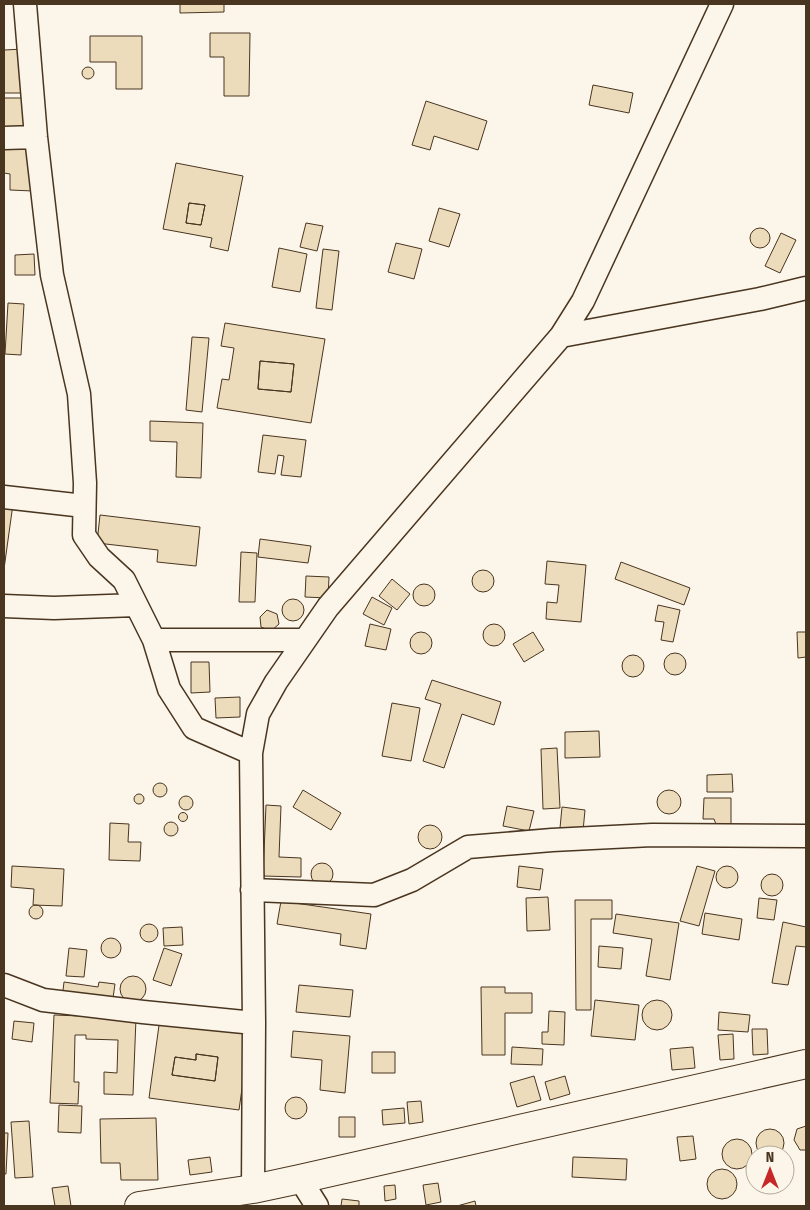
<svg xmlns="http://www.w3.org/2000/svg" width="810" height="1210" font-family="'Fira Sans Condensed',sans-serif">
  <rect width="100%" height="100%" fill="#fbf6e9"/>
  <path fill="#ecdcbc" stroke="#4a3520" fill-rule="evenodd" d="M180 4H224V12L180 13Z
    M210 33H250L249 96H224V57H210Z
    M90 36H142V89H116V62H90Z
    M24 49 25 93H4V50Z
    M82 73a6 6 0 1 1 12 0a6 6 0 1 1-12 0Z
    M593 85 633 93 629 113 589 105Z
    M4 98H30V130H4Z
    M426 101 487 121 478 150 434 136 430 150 412 145Z
    M4 148 34 149 33 191 10 190V174L4 173Z
    M176 163 243 176 228 251 210 247 212 238 163 229ZM189 203 205 205 201 225 186 223Z
    M189 203 205 205 201 225 186 223Z
    M439 208 460 214 449 247 429 241Z
    M306 223 323 226 317 251 300 247Z
    M750 238a10 10 0 1 1 20 0a10 10 0 1 1-20 0Z
    M781 233 796 240 780 273 765 266Z
    M396 243 422 249 414 279 388 272Z
    M279 248 307 254 300 292 272 287Z
    M323 249 339 251 332 310 316 308Z
    M34 254 35 275H15V255Z
    M8 303 24 304 21 355 5 354Z
    M225 323 325 339 311 423 217 408 222 379 229 380 234 348 221 346ZM260 361 294 364 291 392 258 389Z
    M192 337 209 338 202 412 186 410Z
    M260 361 294 364 291 392 258 389Z
    M150 421 203 423 201 478 176 477 177 442 150 441Z
    M263 435 306 440 301 477 281 475 284 456 278 455 275 474 258 472Z
    M4 503 13 504 4 569Z
    M100 515 200 527 196 566 157 562 158 550 97 543Z
    M260 539 311 546 308 563 258 557Z
    M241 552 257 553 255 602H239Z
    M547 561 586 565 581 622 546 619 547 602 557 603 559 585 545 584Z
    M621 562 690 588 684 605 615 579Z
    M472 581a11 11 0 1 1 22 0a11 11 0 1 1-22 0Z
    M306 576 329 577 328 598 305 597Z
    M392 579 410 594 397 610 379 596Z
    M413 595a11 11 0 1 1 22 0a11 11 0 1 1-22 0Z
    M372 597 392 608 384 625 363 614Z
    M282 610a11 11 0 1 1 22 0a11 11 0 1 1-22 0Z
    M658 605 680 610 673 642 661 640 664 622 655 621Z
    M267 610 277 614 279 624 271 631 261 627 260 617Z
    M483 635a11 11 0 1 1 22 0a11 11 0 1 1-22 0Z
    M370 624 391 629 386 650 365 646Z
    M410 643a11 11 0 1 1 22 0a11 11 0 1 1-22 0Z
    M533 632 544 650 524 662 513 644Z
    M797 632H806V657L798 658Z
    M664 664a11 11 0 1 1 22 0a11 11 0 1 1-22 0Z
    M622 666a11 11 0 1 1 22 0a11 11 0 1 1-22 0Z
    M191 662H209L210 692 191 693Z
    M432 680 501 702 494 725 462 714 444 768 423 761 441 704 425 699Z
    M240 697V717L216 718 215 698Z
    M392 703 420 708 411 761 382 756Z
    M599 731 600 757 565 758V732Z
    M557 748 560 808 543 809 541 749Z
    M732 774 733 792H707V775Z
    M153 790a7 7 0 1 1 14 0a7 7 0 1 1-14 0Z
    M303 790 341 813 331 830 293 807Z
    M657 802a12 12 0 1 1 24 0a12 12 0 1 1-24 0Z
    M134 799a5 5 0 1 1 10 0a5 5 0 1 1-10 0Z
    M179 803a7 7 0 1 1 14 0a7 7 0 1 1-14 0Z
    M704 798H731V827H717L714 819H703Z
    M266 805 281 806 279 857 301 858V877L263 876Z
    M507 806 534 811 529 831 503 826Z
    M562 807 585 810 583 831 560 828Z
    M178.5 817a4.5 4.5 0 1 1 9 0a4.5 4.5 0 1 1-9 0Z
    M164 829a7 7 0 1 1 14 0a7 7 0 1 1-14 0Z
    M110 823 129 824 128 842H141L140 861 109 860Z
    M418 837a12 12 0 1 1 24 0a12 12 0 1 1-24 0Z
    M311 874a11 11 0 1 1 22 0a11 11 0 1 1-22 0Z
    M716 877a11 11 0 1 1 22 0a11 11 0 1 1-22 0Z
    M12 866 64 869 62 906 33 905 34 889 11 887Z
    M519 866 543 869 540 890 517 887Z
    M697 866 715 871 699 926 680 921Z
    M761 885a11 11 0 1 1 22 0a11 11 0 1 1-22 0Z
    M548 897 550 930 527 931 526 898Z
    M759 898 777 900 774 920 757 918Z
    M575 900H612V919H591V1010H576Z
    M281 901 371 914 366 949 340 945 341 934 277 924Z
    M29 912a7 7 0 1 1 14 0a7 7 0 1 1-14 0Z
    M705 913 742 919 739 940 702 934Z
    M616 914 679 923 670 980 646 976 652 939 613 933Z
    M783 922 806 927V947L796 946 788 985 772 983Z
    M140 933a9 9 0 1 1 18 0a9 9 0 1 1-18 0Z
    M182 927 183 945 164 946 163 928Z
    M101 948a10 10 0 1 1 20 0a10 10 0 1 1-20 0Z
    M599 946 623 948 621 969 598 967Z
    M69 948 87 950 84 977 66 976Z
    M164 948 182 954 171 986 153 980Z
    M120 989a13 13 0 1 1 26 0a13 13 0 1 1-26 0Z
    M64 982 98 987 99 982 115 984 112 1005 62 999Z
    M299 985 353 990 350 1017 296 1012Z
    M481 987H505V993H532V1013H505V1055H482Z
    M595 1000 639 1005 635 1040 591 1036Z
    M642 1015a15 15 0 1 1 30 0a15 15 0 1 1-30 0Z
    M549 1011 565 1012 564 1045 542 1044V1032H548Z
    M719 1012 750 1015 748 1032 718 1030Z
    M54 1015 136 1018 133 1095 104 1094V1072L117 1073 118 1040 86 1039V1035H75L74 1082H79L78 1104 50 1103Z
    M160 1018 250 1031 239 1110 149 1098ZM196 1054 218 1057 215 1081 172 1075 175 1057 196 1060Z
    M14 1021 34 1023 32 1042 12 1039Z
    M752 1029H767L768 1054 753 1055Z
    M293 1031 350 1036 345 1093 320 1090 322 1060 291 1057Z
    M733 1034 734 1059 720 1060 718 1035Z
    M512 1047 543 1049 542 1065 511 1064Z
    M693 1047 695 1068 672 1070 670 1049Z
    M372 1052H395V1073H372Z
    M196 1054 218 1057 215 1081 172 1075 175 1057 196 1060Z
    M534 1076 541 1100 517 1107 510 1083Z
    M565 1076 570 1094 550 1100 545 1082Z
    M285 1108a11 11 0 1 1 22 0a11 11 0 1 1-22 0Z
    M421 1101 423 1122 409 1124 407 1102Z
    M59 1105 82 1106 81 1133 58 1132Z
    M404 1108 405 1123 383 1125 382 1110Z
    M339 1117H355V1137H339Z
    M156 1118 158 1180H121L120 1163H101L100 1119Z
    M29 1121 33 1177 15 1178 11 1122Z
    M806 1126V1150H800L794 1140 797 1129Z
    M756 1143a14 14 0 1 1 28 0a14 14 0 1 1-28 0Z
    M4 1133H8L6 1174H4Z
    M693 1136 696 1159 680 1161 677 1137Z
    M722 1154a15 15 0 1 1 30 0a15 15 0 1 1-30 0Z
    M210 1157 212 1172 190 1175 188 1160Z
    M573 1157 627 1159 626 1180 572 1177Z
    M707 1184a15 15 0 1 1 30 0a15 15 0 1 1-30 0Z
    M438 1183 441 1202 426 1205 423 1185Z
    M395 1185 396 1199 385 1201 384 1186Z
    M68 1186 71 1206H55L52 1188Z
    M342 1199 359 1201V1206H341Z
    M475 1201 476 1206H457Z"/>
  <g fill="none" stroke-linecap="round" stroke-linejoin="round">
    <g stroke="#4a3520" stroke-width="25">
      <path id="street" d="M25 4 36 137 52 275 79 394 85 483 84 535 99 557 124 580 154 640 169 689 194 728 251 753
        M4 138 36 137
        M561 336 760 299 806 288
        M4 497 84 506
        M4 606 54 608 136 605
        M154 640H304
        M252 890 374 895 412 880 468 847 552 840 652 835 806 836
        M4 985 43 1000 143 1012 254 1023
        M300 1179 317 1206
        M253 1189 254 1023 251 753 258 714 276 682 328 607 561 336 583 301 722 4"/>
    </g>
    <g stroke="#4a3520" stroke-width="30">
      <path id="secondary" d="M139 1206 253 1189 300 1179 806 1064"/>
    </g>
    <use href="#street" stroke="#fbf6e9" stroke-width="22"/>
    <use href="#secondary" stroke="#fbf6e9" stroke-width="28"/>
  </g>
  <rect width="810" height="1210" fill="none" stroke="#4a3520" stroke-width="10"/>
  <g transform="translate(770 1170)"><circle r="24" fill="#fbf6e9" stroke="#b4a999"/>
  <path d="M0-4L9 19L0 12L-9 19Z" fill="#c62828"/>
  <text y="-8" font-size="14" font-weight="bold" text-anchor="middle" fill="#4a3520">N</text>
  </g>
</svg>
